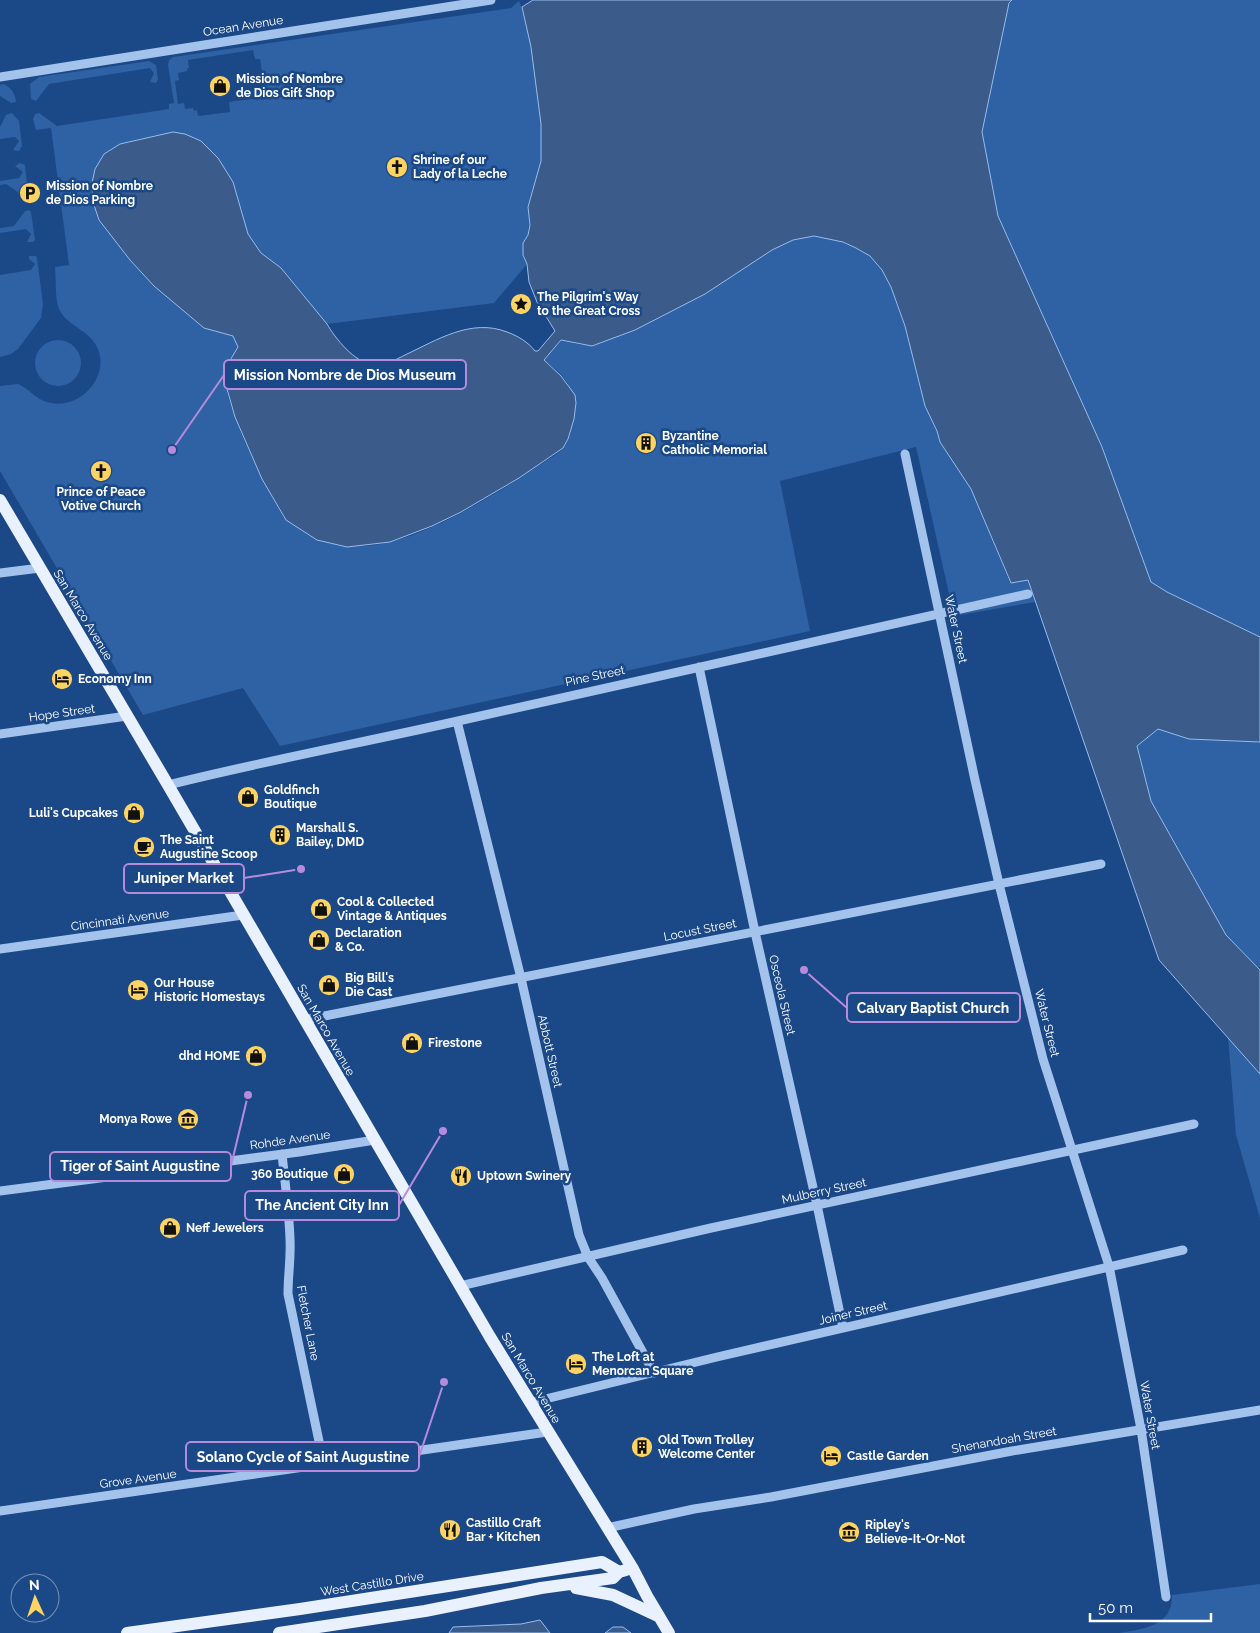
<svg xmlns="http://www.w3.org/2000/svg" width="1260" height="1633" font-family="Raleway,sans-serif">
  <rect width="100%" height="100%" fill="#1b4887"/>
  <path fill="#2f61a5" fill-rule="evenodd" d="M1012 0H1260V637L1167 592 1151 582 1102 447 998 216 982 132 1007 8Z
    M519 1C532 26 546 134 541 163 538 177 532 192 528 207L530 214 528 235 523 243V255L527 264 494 303 327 324 281 268 261 253 248 234 233 182 218 158 201 141 173 132 120 144 104 154 92 184 93 202 99 220 130 260 154 286 204 327 233 336 238 347C234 353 229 360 226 367 220 385 239 428 247 446 257 467 267 487 278 507 280 510 283 517 286 520 289 522 353 546 357 546 410 548 492 497 535 468 543 462 556 456 563 448 568 443 570 434 571 427 580 395 570 380 544 360L562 340 577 344 592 346 635 330 705 294 772 250 793 240 814 236 843 242 856 248 870 256 882 270 891 287 905 326 925 406 937 431 940 442 971 489 1010 583 1028 580 1035 602 954 616 916 447 780 481 810 631 280 746 243 688 143 715 0 471V386L18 384C30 389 37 401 51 403 81 409 111 375 97 347 88 329 68 327 59 309 55 300 56 279 55 267L69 265 51 128 36 130 33 119 35 114 39 113 57 126 169 109V104L174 103 168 65 169 60 173 57 511 8ZM253 50 255 59H260L266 97 229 102 230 112 198 116 197 110 194 111 193 108 185 109 184 103 178 104 175 81 179 80 178 73 187 71V69L189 68 188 60Z
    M149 61 156 65 158 79 156 83 150 82 154 73 150 68 49 84 36 101 31 99 30 84 39 77Z
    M3 84C11 87 15 93 16 102L11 103 0 96V85Z
    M12 113 19 121 22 146 19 151 13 150 19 141 15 137 0 139V127L6 115Z
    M20 163 25 165 28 194 25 197 6 184 0 185V181L19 178 23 172 15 166Z
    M29 210 31 212 35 240 33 242H27L31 234 26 229 0 233V228L14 226 25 211Z
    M29 256H36L37 258 43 304 41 318 18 349 11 354 0 357V275L31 270 35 264 29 259Z
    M35 363a23 23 0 1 1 46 0a23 23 0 1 1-46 0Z
    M1158 729 1189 739 1260 742V970L1226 935 1151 801 1137 746Z
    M1228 1037 1260 1074V1218L1236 1135Z
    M1260 1584V1633H1119C1143 1629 1173 1626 1172 1595Z"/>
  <path fill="#3b5c8a" stroke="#97bdee" d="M533 0H1012L1009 3 982 132 998 216 1102 447 1151 582 1167 592 1260 637V742L1189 739 1158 729 1137 746 1151 801 1226 935 1260 970V1074L1159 960 1028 580 1011 583 971 489 940 442 937 431 925 406 905 326 891 287 882 270 870 256 856 248 843 242 814 236 793 240 772 250 705 294 635 330 592 346 561 340 544 360 561 376 575 395 576 403 574 419 568 439 563 448 519 478 461 512 432 526 390 542 347 547 317 540 286 520 262 479 235 417 225 382 226 367 238 347 233 336 204 328 154 286 130 260 99 220 93 202 92 183 95 169 104 154 120 144 173 132 185 134 201 141 218 158 233 182 248 234 261 253 281 268 327 324C335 338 355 363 372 364 384 366 395 360 405 355 437 340 471 318 507 332 518 336 528 342 535 351H538L555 331 537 302 529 282 527 264 523 255V243L528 235 530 225 528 207 541 161V124L531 47 522 7Z
    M540 1620 550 1633H449L453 1627 521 1624Z
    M613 1627H623L631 1633H605Z"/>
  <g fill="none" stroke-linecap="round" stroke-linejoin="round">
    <path stroke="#a4c3ec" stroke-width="9" d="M0 77 491 0
      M905 454 975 780 999 884 1043 1059 1109 1266 1141 1429 1166 1597
      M0 573 40 568
      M699 667 755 932 817 1205 843 1328
      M457 721 521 978 579 1235 588 1257 602 1278 654 1373
      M0 734 127 716
      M168 785C264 761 361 743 458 721 648 678 838 636 1028 594
      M0 949 243 915
      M304 1020 1101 864
      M282 1154C285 1183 289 1211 290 1239 291 1258 288 1275 288 1294L324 1465
      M0 1191 299 1152 375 1140
      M460 1286 711 1228 1194 1124
      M529 1403 717 1357 1183 1250
      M0 1511 547 1432
      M607 1528 694 1509 771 1497 1012 1451 1260 1410"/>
    <path stroke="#e9f1ff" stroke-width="12" d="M0 500 168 785 490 1337 633 1569 647 1596 669 1633
      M576 1588 613 1595 658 1616
      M127 1633 300 1609 602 1562 619 1572
      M279 1633 425 1611 541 1588 613 1578 619 1572 626 1570"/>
  </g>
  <defs>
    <g id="shop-disc" transform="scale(1.125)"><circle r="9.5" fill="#fdd361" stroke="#1b4887"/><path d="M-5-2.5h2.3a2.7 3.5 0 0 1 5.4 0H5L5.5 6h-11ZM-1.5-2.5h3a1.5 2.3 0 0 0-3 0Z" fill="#111"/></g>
    <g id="church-disc" transform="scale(1.125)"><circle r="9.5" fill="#fdd361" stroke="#1b4887"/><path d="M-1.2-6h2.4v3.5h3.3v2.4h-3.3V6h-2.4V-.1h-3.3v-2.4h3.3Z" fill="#111"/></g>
    <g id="parking-disc" transform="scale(1.125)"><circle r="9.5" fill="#fdd361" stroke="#1b4887"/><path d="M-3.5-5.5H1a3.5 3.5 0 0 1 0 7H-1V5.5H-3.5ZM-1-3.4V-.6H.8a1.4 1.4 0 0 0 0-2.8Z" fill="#111"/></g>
    <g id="sight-disc" transform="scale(1.125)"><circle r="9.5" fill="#fdd361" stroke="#1b4887"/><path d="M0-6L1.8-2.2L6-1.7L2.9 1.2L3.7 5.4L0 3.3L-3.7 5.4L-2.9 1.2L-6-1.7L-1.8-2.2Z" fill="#111"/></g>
    <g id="building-disc" transform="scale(1.125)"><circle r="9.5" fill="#fdd361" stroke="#1b4887"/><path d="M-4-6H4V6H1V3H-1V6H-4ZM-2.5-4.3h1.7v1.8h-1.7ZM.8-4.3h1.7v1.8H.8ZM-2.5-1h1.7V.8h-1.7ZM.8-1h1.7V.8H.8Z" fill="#111"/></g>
    <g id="hotel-disc" transform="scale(1.125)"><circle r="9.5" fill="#fdd361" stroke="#1b4887"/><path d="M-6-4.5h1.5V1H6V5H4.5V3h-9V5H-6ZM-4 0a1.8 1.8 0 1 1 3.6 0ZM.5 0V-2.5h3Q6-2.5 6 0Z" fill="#111"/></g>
    <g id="cafe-disc" transform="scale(1.125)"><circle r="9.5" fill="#fdd361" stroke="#1b4887"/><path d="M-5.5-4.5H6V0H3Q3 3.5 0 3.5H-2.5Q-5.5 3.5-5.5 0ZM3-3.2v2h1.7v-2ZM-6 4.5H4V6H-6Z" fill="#111"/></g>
    <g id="museum-disc" transform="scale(1.125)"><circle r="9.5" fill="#fdd361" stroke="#1b4887"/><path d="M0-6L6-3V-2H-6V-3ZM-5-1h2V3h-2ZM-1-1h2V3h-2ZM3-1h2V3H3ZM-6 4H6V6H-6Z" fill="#111"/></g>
    <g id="restaurant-disc" transform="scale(1.125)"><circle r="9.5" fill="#fdd361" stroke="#1b4887"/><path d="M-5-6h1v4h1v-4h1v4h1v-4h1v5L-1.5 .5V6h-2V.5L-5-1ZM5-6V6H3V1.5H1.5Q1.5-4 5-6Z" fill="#111"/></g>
  </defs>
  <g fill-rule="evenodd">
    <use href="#shop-disc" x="220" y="86"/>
    <use href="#church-disc" x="397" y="167"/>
    <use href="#parking-disc" x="30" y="193"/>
    <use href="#sight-disc" x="521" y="304"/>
    <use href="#building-disc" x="646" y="443"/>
    <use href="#church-disc" x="101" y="471"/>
    <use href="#hotel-disc" x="62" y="679"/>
    <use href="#shop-disc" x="248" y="797"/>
    <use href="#shop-disc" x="134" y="813"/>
    <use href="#building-disc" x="280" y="835"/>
    <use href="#cafe-disc" x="144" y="847"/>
    <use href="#shop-disc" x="321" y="909"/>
    <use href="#shop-disc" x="319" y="940"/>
    <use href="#shop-disc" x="329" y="985"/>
    <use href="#hotel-disc" x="138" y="990"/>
    <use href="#shop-disc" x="412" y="1043"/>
    <use href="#shop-disc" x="256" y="1056"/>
    <use href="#museum-disc" x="188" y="1119"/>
    <use href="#shop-disc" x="344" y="1174"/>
    <use href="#restaurant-disc" x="461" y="1176"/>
    <use href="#shop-disc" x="170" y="1228"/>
    <use href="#hotel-disc" x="576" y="1364"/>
    <use href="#building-disc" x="642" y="1447"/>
    <use href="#hotel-disc" x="831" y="1456"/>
    <use href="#restaurant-disc" x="450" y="1530"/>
    <use href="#museum-disc" x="849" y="1532"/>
  </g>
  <g text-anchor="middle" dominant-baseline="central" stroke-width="5" stroke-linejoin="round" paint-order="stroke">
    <g font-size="12" fill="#fff" stroke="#1b4887">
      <text transform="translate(243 26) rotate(-9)">Ocean Avenue</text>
      <text transform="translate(83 615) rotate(59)">San Marco Avenue</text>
      <text transform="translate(956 629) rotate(78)">Water Street</text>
      <text transform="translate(595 676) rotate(-12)">Pine Street</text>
      <text transform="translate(62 713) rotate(-8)">Hope Street</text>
      <text transform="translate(120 920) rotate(-8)">Cincinnati Avenue</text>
      <text transform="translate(700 930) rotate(-11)">Locust Street</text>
      <text transform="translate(782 995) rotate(77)">Osceola Street</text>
      <text transform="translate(1047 1023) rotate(76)">Water Street</text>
      <text transform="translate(326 1030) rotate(60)">San Marco Avenue</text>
      <text transform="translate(550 1051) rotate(77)">Abbott Street</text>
      <text transform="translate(290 1140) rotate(-8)">Rohde Avenue</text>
      <text transform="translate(824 1191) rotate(-12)">Mulberry Street</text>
      <text transform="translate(853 1313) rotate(-13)">Joiner Street</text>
      <text transform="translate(308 1323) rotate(79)">Fletcher Lane</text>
      <text transform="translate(531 1378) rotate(59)">San Marco Avenue</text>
      <text transform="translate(1150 1415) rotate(80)">Water Street</text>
      <text transform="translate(1004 1440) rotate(-10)">Shenandoah Street</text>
      <text transform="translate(138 1479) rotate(-8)">Grove Avenue</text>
      <text transform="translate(372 1584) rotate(-9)">West Castillo Drive</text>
    </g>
    <g font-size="12" font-weight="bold" fill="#fff" stroke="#1b4887" text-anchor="start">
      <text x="236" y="79">Mission of Nombre<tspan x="236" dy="14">de Dios Gift Shop</tspan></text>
      <text x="413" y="160">Shrine of our<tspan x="413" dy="14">Lady of la Leche</tspan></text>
      <text x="46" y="186">Mission of Nombre<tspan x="46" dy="14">de Dios Parking</tspan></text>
      <text x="537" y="297">The Pilgrim's Way<tspan x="537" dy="14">to the Great Cross</tspan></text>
      <text x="662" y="436">Byzantine<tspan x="662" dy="14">Catholic Memorial</tspan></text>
      <text x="101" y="492" text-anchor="middle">Prince of Peace<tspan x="101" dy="14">Votive Church</tspan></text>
      <text x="78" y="679">Economy Inn</text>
      <text x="264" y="790">Goldfinch<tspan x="264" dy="14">Boutique</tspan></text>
      <text x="118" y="813" text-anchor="end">Luli's Cupcakes</text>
      <text x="296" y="828">Marshall S.<tspan x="296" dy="14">Bailey, DMD</tspan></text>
      <text x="160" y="840">The Saint<tspan x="160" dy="14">Augustine Scoop</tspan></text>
      <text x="337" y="902">Cool &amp; Collected<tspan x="337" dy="14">Vintage &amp; Antiques</tspan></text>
      <text x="335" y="933">Declaration<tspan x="335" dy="14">&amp; Co.</tspan></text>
      <text x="345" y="978">Big Bill's<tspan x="345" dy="14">Die Cast</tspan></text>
      <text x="154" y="983">Our House<tspan x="154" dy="14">Historic Homestays</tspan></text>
      <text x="428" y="1043">Firestone</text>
      <text x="240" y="1056" text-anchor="end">dhd HOME</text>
      <text x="172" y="1119" text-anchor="end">Monya Rowe</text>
      <text x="328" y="1174" text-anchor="end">360 Boutique</text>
      <text x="477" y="1176">Uptown Swinery</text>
      <text x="186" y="1228">Neff Jewelers</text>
      <text x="592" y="1357">The Loft at<tspan x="592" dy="14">Menorcan Square</tspan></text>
      <text x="658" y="1440">Old Town Trolley<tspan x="658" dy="14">Welcome Center</tspan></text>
      <text x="847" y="1456">Castle Garden</text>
      <text x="466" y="1523">Castillo Craft<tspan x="466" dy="14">Bar + Kitchen</tspan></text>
      <text x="865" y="1525">Ripley's<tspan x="865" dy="14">Believe-It-Or-Not</tspan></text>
    </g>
  </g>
  <path fill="none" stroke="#b68bdc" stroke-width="2" d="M172 450L224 375M301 869L244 878M804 970L847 1008M248 1095L231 1166M443 1131L399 1205M444 1382L419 1457"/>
  <g fill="#b68bdc" stroke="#1b4887" stroke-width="2">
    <circle cx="172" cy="450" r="5"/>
    <circle cx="301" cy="869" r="5"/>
    <circle cx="804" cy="970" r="5"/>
    <circle cx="248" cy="1095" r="5"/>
    <circle cx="443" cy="1131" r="5"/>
    <circle cx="444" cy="1382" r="5"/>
  </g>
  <g fill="#1b4887" stroke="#b68bdc" stroke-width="2">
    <rect x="224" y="360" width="242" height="29" rx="5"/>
    <rect x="124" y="864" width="120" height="29" rx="5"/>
    <rect x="847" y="993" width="173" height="29" rx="5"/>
    <rect x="50" y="1152" width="181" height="29" rx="5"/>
    <rect x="245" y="1191" width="154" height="29" rx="5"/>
    <rect x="186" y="1442" width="233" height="29" rx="5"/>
  </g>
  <g font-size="14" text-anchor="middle" font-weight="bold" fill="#fff">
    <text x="345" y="380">Mission Nombre de Dios Museum</text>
    <text x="184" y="883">Juniper Market</text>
    <text x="933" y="1013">Calvary Baptist Church</text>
    <text x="140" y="1171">Tiger of Saint Augustine</text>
    <text x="322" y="1210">The Ancient City Inn</text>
    <text x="303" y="1462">Solano Cycle of Saint Augustine</text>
  </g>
  <g transform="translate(35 1598) rotate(357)"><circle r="24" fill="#1b4887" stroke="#7691b7"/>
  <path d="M0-4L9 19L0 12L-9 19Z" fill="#fdd361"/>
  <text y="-8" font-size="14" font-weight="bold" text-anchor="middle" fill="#ffffff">N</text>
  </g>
  <path d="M1090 1613v8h121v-8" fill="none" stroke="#ffffff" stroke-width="2.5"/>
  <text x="1098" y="1613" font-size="15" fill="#ffffff" stroke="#1b4887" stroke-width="4" paint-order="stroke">50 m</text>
</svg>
